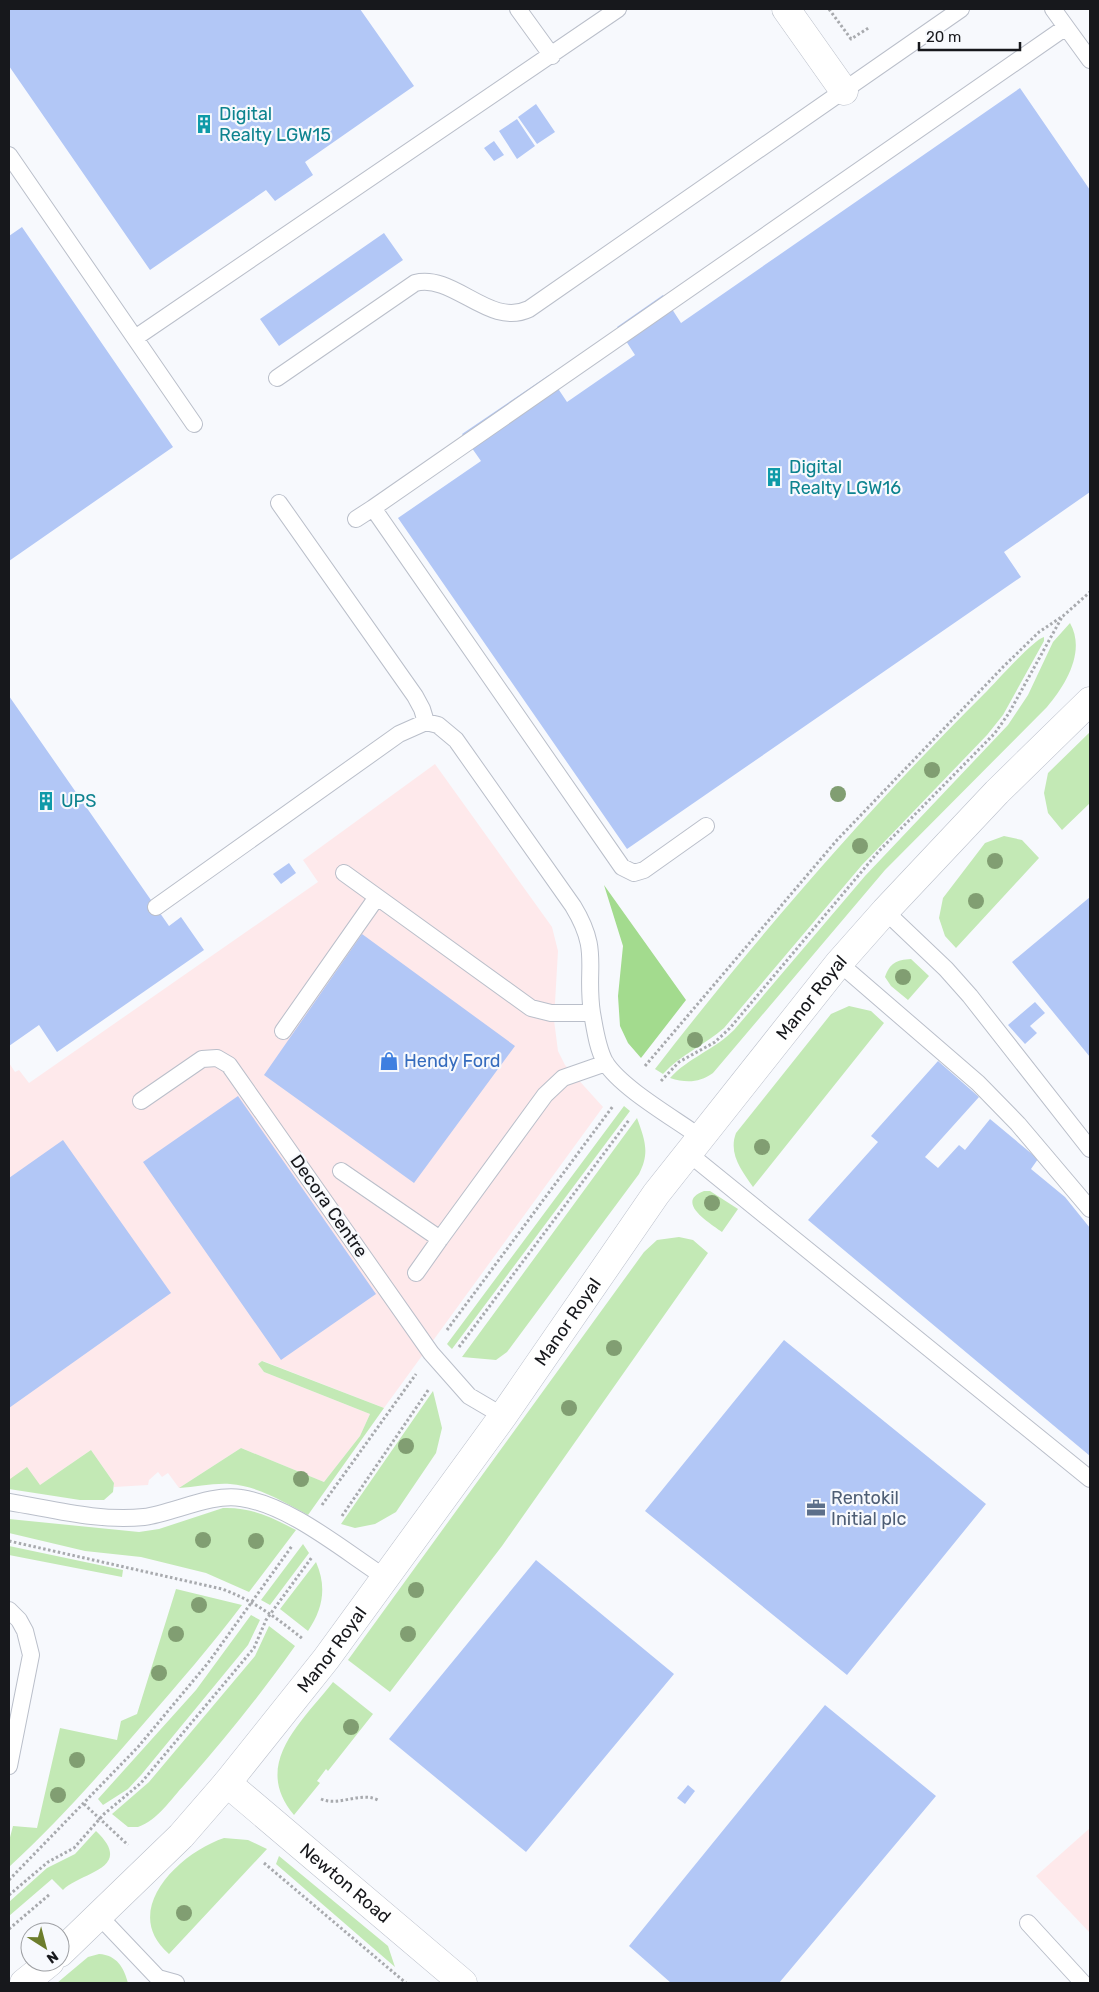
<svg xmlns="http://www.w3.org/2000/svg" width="1099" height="1992" font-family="Rubik,sans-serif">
  <rect width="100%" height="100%" fill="#f7f9fd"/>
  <path fill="#fee9eb" d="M435 764 552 927 558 951 554 1020 558 1051 565 1065 603 1107 384 1408 263 1361 258 1364 264 1372 370 1414 360 1436 324 1482 241 1448 179 1488 168 1473 162 1477 158 1472 149 1480 148 1485 114 1487V1483L91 1450 40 1485 10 1479 9 1063 15 1072 19 1070 29 1083 318 882 303 860Z
    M1090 1828V1933L1036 1876Z"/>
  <path fill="#c3e9b5" d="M1070 623C1086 651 1066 685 1047 707L885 870 713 1073C699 1083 686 1083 670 1078 688 1058 714 1050 734 1030L865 876 1008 725 1028 695 1053 642Z
    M1044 637V641L1003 715 987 735 862 865 724 1028C705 1045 681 1054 663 1074L655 1069C759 935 864 813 984 694 996 682 1033 640 1044 637Z
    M1090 732V803L1062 830 1048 813 1044 793 1048 773Z
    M1004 836 1022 840 1039 858 956 948 945 936 939 918 943 898 985 843Z
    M911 959 929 976 908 1000 891 986 885 977C890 963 896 960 911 959Z
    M849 1006 871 1011 884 1023 753 1187C742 1171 728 1154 736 1133L831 1014Z
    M624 1106 630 1111 452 1349 447 1344Z
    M637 1118C645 1140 650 1153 639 1174L507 1352 496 1360 462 1357Z
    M704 1191H710L738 1209 722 1232C710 1223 674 1202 704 1191Z
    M679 1237 693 1240 708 1253 502 1546 390 1692 348 1660 644 1252 657 1240Z
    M262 1361 384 1408 308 1515C284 1502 258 1486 230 1484 213 1483 196 1487 179 1488L241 1448 324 1482 360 1436 370 1414 264 1372 258 1364Z
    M433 1391 442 1428 436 1453 396 1512 375 1524 355 1528 341 1524Z
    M91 1450 114 1483 113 1492 104 1500H80L9 1489V1477L10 1479 27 1467 40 1485Z
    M223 1508C251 1507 271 1517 296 1530L249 1592 206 1573 141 1557 85 1551 9 1533V1519L139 1532 159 1529Z
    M303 1544 309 1553 270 1605 261 1600Z
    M9 1546 123 1570 122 1577 9 1555Z
    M316 1562C327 1587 323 1609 308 1631L280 1609Z
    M176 1589 242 1605C211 1646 178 1684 145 1722 101 1773 58 1822 9 1867V1841L13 1826 37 1828 60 1728 117 1740 121 1721 137 1714Z
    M251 1615 260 1620 248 1645 141 1775 128 1789 103 1805 98 1799 196 1690Z
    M269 1626 295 1646C261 1694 224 1740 185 1784 171 1799 158 1820 138 1827H128L112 1814 149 1782 255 1656Z
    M333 1682 373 1714 328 1771 326 1769 317 1781 320 1783 294 1815C251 1764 302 1722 333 1682Z
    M96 1831C136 1869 80 1872 63 1890L52 1879 9 1916V1902L47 1868 75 1854Z
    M224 1838 248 1840 267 1849 169 1954C119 1911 179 1853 224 1838Z
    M279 1856 388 1946 395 1967 276 1864Z
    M99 1954C117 1955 124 1968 128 1983H57L88 1957Z"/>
  <path fill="#a3db8e" d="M604 885 686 1000 641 1058 628 1043 620 1026 618 996 623 946Z"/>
  <path fill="#b2c7f6" d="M9 9H360L414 86 305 162 313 175 275 201 266 190 150 270 9 66Z
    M1020 88 1090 190V492L1004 552 1021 577 627 849 398 518 481 461 462 434 549 375 567 402 635 355 617 327 663 295 681 323Z
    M536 104 555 132 537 144 518 117Z
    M517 119 535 146 517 159 499 131Z
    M494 141 504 155 494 161 484 148Z
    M22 227 173 447 9 561V236Z
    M384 233 403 260 279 346 260 319Z
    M9 696 169 926 181 917 204 950 57 1052 39 1025 9 1046Z
    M289 863 296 873 281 884 273 874Z
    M1090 897V1057L1012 962Z
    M362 934 515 1046 414 1183 264 1075Z
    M1035 1002 1045 1013 1030 1026 1037 1033 1025 1044 1008 1025Z
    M938 1061 979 1097 925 1157 938 1168 959 1145 965 1150 990 1119 1038 1159 1031 1169 1065 1197 1090 1228V1456L808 1220 878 1142 871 1136Z
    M238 1096 376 1294 281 1360 143 1162Z
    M63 1140 171 1293 9 1408V1178Z
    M784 1340 986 1504 847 1675 645 1511Z
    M536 1560 674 1674 526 1852 389 1739Z
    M825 1705 936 1796 779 1983H671L629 1946Z
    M688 1785 695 1791 685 1804 677 1798Z"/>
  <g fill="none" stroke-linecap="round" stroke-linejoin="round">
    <g stroke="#babfca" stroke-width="18">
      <path id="service" d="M518 9 552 56
        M1053 9 1066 27
        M9 155 194 424
        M135 338 618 9
        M277 378 415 283C454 273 489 328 529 309L961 9
        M279 503 415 696 422 709 426 722 438 725 456 740 573 906C601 952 585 966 592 1013
        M356 519 373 508
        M706 826 644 870 634 873 622 867 373 508 1066 27 1090 60
        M344 873 531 1008 551 1013H592C595 1029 597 1047 605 1062 621 1088 674 1118 700 1137
        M156 907 399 734 426 722
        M885 911 946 969 970 996 1090 1149
        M839 963 978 1083 1018 1124 1090 1209
        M283 1031 377 897
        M141 1101 202 1059 217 1058 229 1065 431 1353 469 1396 503 1416
        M688 1153 1090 1479
        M341 1171 440 1239 545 1095 563 1078 606 1063
        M416 1273 440 1239
        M9 1502C52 1509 100 1522 144 1517 174 1513 211 1493 241 1498 290 1505 344 1551 386 1578
        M9 1610 19 1620 25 1631 31 1655 9 1766
        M100 1917 158 1978 176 1983
        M1028 1923 1083 1983"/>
    </g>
    <g stroke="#babfca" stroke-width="29">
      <g id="minor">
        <path d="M786 9 844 91"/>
        <path id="s1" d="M227 1783 463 1983"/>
      </g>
    </g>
    <g stroke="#babfca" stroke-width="29">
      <g id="tertiary">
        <path id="s2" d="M60 1953 181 1836 227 1783 326 1659 503 1416 656 1194 839 963 885 911 997 792 1090 701"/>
        <path d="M24 1983 50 1962"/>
      </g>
    </g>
    <path stroke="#a8aaae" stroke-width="3" stroke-dasharray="2.5 2.5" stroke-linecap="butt" d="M829 9 851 39 870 27
      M645 1066 837 840 1003 667 1039 632 1063 616 1090 592
      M661 1081 679 1062 715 1042 730 1028 879 851 995 733 1009 713 1062 617
      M447 1330 613 1106
      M459 1347 629 1120
      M322 1505 416 1374
      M342 1516 429 1389
      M9 1541 222 1589C253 1600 278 1619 303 1639
      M321 1799C339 1807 360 1791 378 1800
      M84 1804 128 1845
      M264 1863 406 1983
      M9 1880 138 1747 208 1663 292 1546
      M9 1895 48 1862 74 1848 104 1814 141 1783 254 1648 266 1620 312 1557
      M9 1929 50 1894"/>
    <use href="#service" stroke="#fff" stroke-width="16"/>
    <use href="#minor" stroke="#fff" stroke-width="28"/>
    <use href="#tertiary" stroke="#fff" stroke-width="28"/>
  </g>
  <g fill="#819e72">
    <circle cx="932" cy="770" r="8"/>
    <circle cx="838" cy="794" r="8"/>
    <circle cx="860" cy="846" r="8"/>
    <circle cx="995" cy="861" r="8"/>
    <circle cx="976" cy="901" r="8"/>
    <circle cx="903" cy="977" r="8"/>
    <circle cx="695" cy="1040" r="8"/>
    <circle cx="762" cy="1147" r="8"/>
    <circle cx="712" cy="1203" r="8"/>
    <circle cx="614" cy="1348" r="8"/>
    <circle cx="569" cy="1408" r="8"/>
    <circle cx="406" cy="1446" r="8"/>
    <circle cx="301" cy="1479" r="8"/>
    <circle cx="203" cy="1540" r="8"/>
    <circle cx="256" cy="1541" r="8"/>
    <circle cx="416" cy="1590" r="8"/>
    <circle cx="199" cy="1605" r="8"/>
    <circle cx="176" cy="1634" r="8"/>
    <circle cx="408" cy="1634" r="8"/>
    <circle cx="159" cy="1673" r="8"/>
    <circle cx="351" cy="1727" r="8"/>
    <circle cx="77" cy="1760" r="8"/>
    <circle cx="58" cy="1795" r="8"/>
    <circle cx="184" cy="1913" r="8"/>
  </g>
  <defs>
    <g id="building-bare" transform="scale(1.5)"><path d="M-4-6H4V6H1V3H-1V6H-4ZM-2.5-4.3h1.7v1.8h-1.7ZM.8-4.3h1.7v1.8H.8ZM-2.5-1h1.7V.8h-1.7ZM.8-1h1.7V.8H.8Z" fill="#0f9aa8" stroke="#f7f9fd" stroke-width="2.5" paint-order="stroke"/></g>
    <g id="shop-bare" transform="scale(1.5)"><path d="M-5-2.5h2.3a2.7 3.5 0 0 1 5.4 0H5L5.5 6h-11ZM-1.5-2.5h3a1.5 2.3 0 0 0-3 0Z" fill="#3f7fe0" stroke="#f7f9fd" stroke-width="2.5" paint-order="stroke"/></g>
    <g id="office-bare" transform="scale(1.5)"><path d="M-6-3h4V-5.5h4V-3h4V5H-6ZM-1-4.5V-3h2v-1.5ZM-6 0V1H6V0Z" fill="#5c6f8a" stroke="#f7f9fd" stroke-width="2.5" paint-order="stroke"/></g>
  </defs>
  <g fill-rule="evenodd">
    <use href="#building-bare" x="204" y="124"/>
    <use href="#building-bare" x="774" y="477"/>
    <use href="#building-bare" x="46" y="801"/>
    <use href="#shop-bare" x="389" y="1061"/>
    <use href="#office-bare" x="816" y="1508"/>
  </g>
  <g text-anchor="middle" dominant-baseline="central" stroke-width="4.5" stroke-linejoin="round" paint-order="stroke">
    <g font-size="18" fill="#0d838f" stroke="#f7f9fd" text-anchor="start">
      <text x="219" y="114">Digital<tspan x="219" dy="21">Realty LGW15</tspan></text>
      <text x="789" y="467">Digital<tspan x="789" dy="21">Realty LGW16</tspan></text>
      <text x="61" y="801">UPS</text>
    </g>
    <g font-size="18" fill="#17181c" stroke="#f7f9fd">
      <text stroke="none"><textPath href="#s2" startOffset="1218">Manor Royal</textPath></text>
      <text transform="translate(329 1206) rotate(55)">Decora Centre</text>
      <text stroke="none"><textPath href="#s2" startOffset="812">Manor Royal</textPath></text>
      <text stroke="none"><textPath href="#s2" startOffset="408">Manor Royal</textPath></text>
      <text stroke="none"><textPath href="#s1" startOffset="155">Newton Road</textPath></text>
    </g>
    <g font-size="18" fill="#366cbe" stroke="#f7f9fd" text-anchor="start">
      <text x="404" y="1061">Hendy Ford</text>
    </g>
    <g font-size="18" fill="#4e5e75" stroke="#f7f9fd" text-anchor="start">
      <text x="831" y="1498">Rentokil<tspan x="831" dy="21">Initial plc</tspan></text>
    </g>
  </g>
  <rect width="1099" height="1992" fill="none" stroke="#17181c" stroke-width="20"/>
  <g transform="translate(45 1947) rotate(144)"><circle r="24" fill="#f7f9fd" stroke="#9d9fa3"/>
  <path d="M0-4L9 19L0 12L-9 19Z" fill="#6d7d2c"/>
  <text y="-8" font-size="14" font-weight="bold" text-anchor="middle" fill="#17181c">N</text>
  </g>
  <path d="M919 42v8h101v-8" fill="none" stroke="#17181c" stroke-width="2.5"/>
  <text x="926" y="42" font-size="15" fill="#17181c" stroke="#f7f9fd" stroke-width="4" paint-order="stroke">20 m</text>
</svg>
